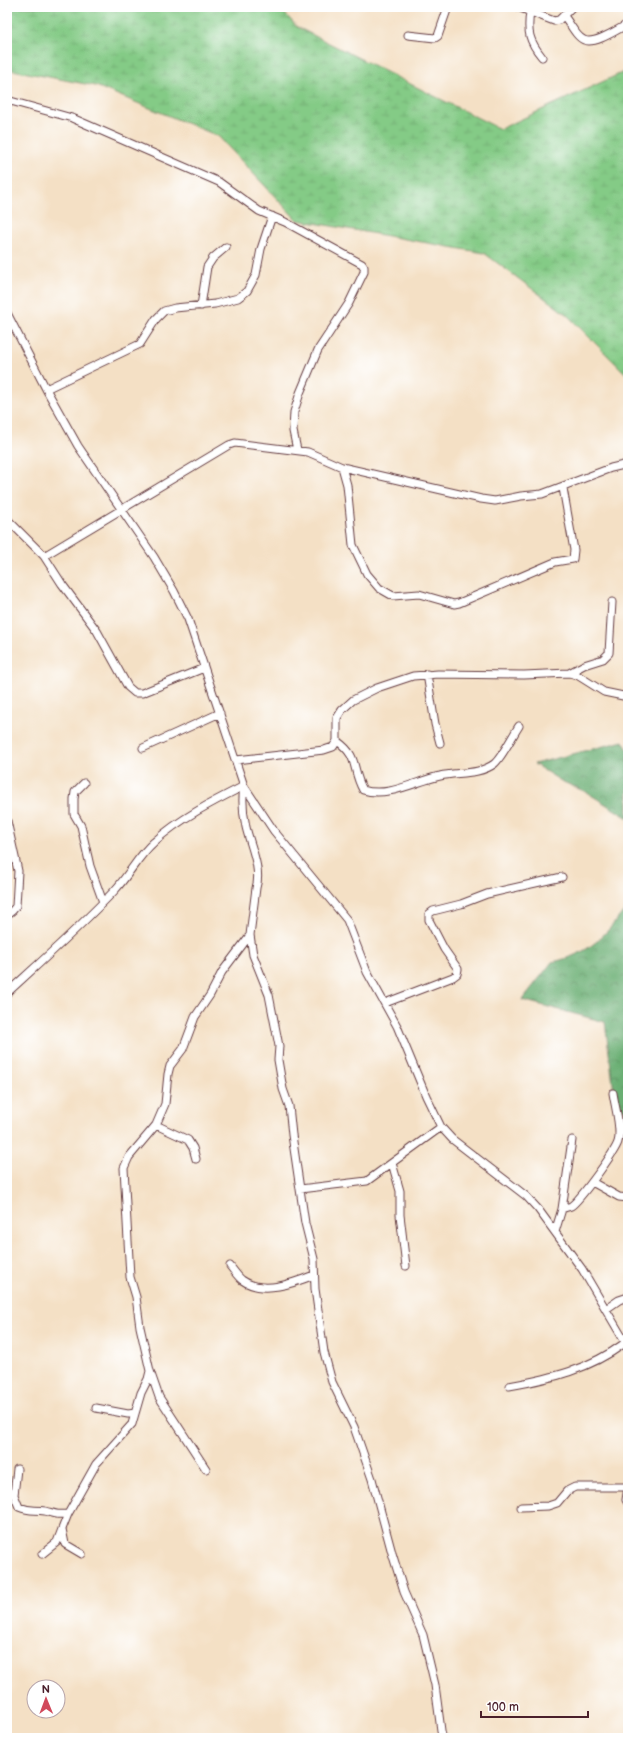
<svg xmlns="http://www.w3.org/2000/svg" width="635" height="1745" font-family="'Balsamiq Sans',sans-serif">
  <defs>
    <pattern id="forest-crowns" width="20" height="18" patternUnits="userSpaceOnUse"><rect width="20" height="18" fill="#6baf73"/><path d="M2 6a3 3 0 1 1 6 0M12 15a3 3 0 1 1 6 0" fill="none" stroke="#5a8e5f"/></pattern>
    <pattern id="wetland-marsh" width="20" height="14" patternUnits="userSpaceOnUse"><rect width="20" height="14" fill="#84cb86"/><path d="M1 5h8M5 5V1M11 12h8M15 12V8" fill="none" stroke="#74ae74"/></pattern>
  </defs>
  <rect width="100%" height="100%" fill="#fff"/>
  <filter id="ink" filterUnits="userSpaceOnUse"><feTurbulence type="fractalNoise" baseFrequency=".025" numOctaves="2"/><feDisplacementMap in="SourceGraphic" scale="8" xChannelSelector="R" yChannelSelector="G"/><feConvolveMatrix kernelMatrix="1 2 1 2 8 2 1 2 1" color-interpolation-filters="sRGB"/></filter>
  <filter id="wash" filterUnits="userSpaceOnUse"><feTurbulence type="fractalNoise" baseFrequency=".012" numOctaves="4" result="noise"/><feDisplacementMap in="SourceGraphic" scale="16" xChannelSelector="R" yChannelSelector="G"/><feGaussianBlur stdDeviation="0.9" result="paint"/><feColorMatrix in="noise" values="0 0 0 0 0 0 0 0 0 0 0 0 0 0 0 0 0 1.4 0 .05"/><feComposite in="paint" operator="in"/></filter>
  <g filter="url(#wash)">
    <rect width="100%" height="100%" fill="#f4e0c5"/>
    <path fill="url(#forest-crowns)" stroke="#5a674f" d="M623 741 628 750V818L586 792 561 781 534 764Z
      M628 906V1112L616 1107 605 1022 522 1000 552 962C591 954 604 936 628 906Z"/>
    <path fill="url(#wetland-marsh)" stroke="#677558" d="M7 7H279L297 27 500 129 628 70V376L566 314 484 253 297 220 218 136 96 86 7 69Z"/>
  </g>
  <g filter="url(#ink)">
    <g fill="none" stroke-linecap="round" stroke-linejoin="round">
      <g stroke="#643c42" stroke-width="9">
        <path id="minor" d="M518 7 554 21 559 20 572 7
          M530 12C527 32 529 41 542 57
          M564 16C570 23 576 37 584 40 595 45 618 29 628 24
          M408 35 435 38 438 36 448 7
          M7 100 72 118 219 182 259 211 285 222 362 264 364 267V272L349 303 318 350 300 393 294 412 293 431 297 450
          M201 306 207 267 213 258 226 247
          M7 313 46 389 78 446 154 557 174 591 188 619 244 786 274 831 347 920 367 972 397 1026 426 1096 441 1127 452 1139 526 1196 538 1209 582 1269 628 1347
          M46 389 140 344 156 319 164 311 175 308 215 304 238 298 247 291 256 275 261 249 272 216
          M342 467 347 485 353 545 367 574 379 588 393 596 419 594 454 604 459 603 555 562 573 559 574 550 563 488
          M7 519 44 556 62 584 97 631 128 687 135 693H142L204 668
          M44 556 229 445 235 443 308 452 342 467 481 499 495 501 521 496 542 494 611 468 628 464
          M569 673 584 665 603 659 609 653 612 602
          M427 674 435 724 440 743
          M337 741C360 757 351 769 363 790 388 798 416 781 440 776 457 772 479 775 494 764 501 759 513 735 519 726
          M143 748 220 713
          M236 760 324 750 333 747 337 741V718L342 710 353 700 377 688 413 676 438 674 524 675 569 673 577 675 604 692 628 697
          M84 783 75 792 74 799V814L81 826 90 866 103 902
          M244 786C242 799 243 814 246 827 250 845 262 869 256 888L250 935 253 955 269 995 279 1046 278 1060 283 1089 289 1106 292 1135 305 1223 314 1259 315 1289 324 1352 332 1382 354 1427 372 1479 392 1553 404 1592 423 1635 435 1685 442 1738
          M7 821 18 871 16 906 13 910 7 915
          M7 993C44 959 81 926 115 890 129 875 138 856 154 842 179 819 214 801 244 786
          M385 1003 453 977 457 974 458 969 444 949 429 920V914L433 911 461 904 487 894 562 877
          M156 1125 188 1140 193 1148 196 1159
          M619 1134 628 1127
          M392 1163 400 1191V1215L406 1266
          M592 1182 619 1197 628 1198
          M300 1189 367 1181 441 1127
          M562 1209C564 1208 568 1207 571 1206 579 1201 615 1152 618 1142 622 1130 615 1107 613 1093
          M555 1232 562 1209 572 1140
          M230 1266C234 1271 238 1277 242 1280 263 1295 294 1283 314 1275
          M606 1309 619 1300 628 1297
          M150 1371 159 1397 206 1469
          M509 1386C553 1378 588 1370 625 1343
          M96 1408 128 1414 135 1413
          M17 1469 14 1495 19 1507C31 1512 34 1509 45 1511 56 1514 56 1515 68 1514
          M628 1487 626 1500 628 1503
          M521 1507 548 1506 557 1503 567 1491 575 1487H628
          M42 1554 57 1542 62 1529
          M82 1554 65 1544 62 1529 68 1514 96 1464 132 1424 141 1393 148 1379 150 1371 140 1327 136 1297 130 1277 124 1168 129 1157 156 1125 165 1104 168 1074 170 1066 183 1049 195 1017 210 995 222 972 250 935"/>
      </g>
      <use href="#minor" stroke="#fff" stroke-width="7"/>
    </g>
  </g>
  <rect width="635" height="1745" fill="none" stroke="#fff" stroke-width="24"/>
  <g transform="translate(46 1699) rotate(359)"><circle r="19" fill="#ffffff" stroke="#b7a5aa"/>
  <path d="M0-3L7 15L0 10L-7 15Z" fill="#d1495b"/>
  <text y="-6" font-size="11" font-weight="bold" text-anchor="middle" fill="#4a1f2b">N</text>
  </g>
  <path d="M481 1711v6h107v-6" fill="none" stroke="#4a1f2b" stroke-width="2"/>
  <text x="487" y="1711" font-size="12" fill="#4a1f2b" stroke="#ffffff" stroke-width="3" paint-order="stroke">100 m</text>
</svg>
